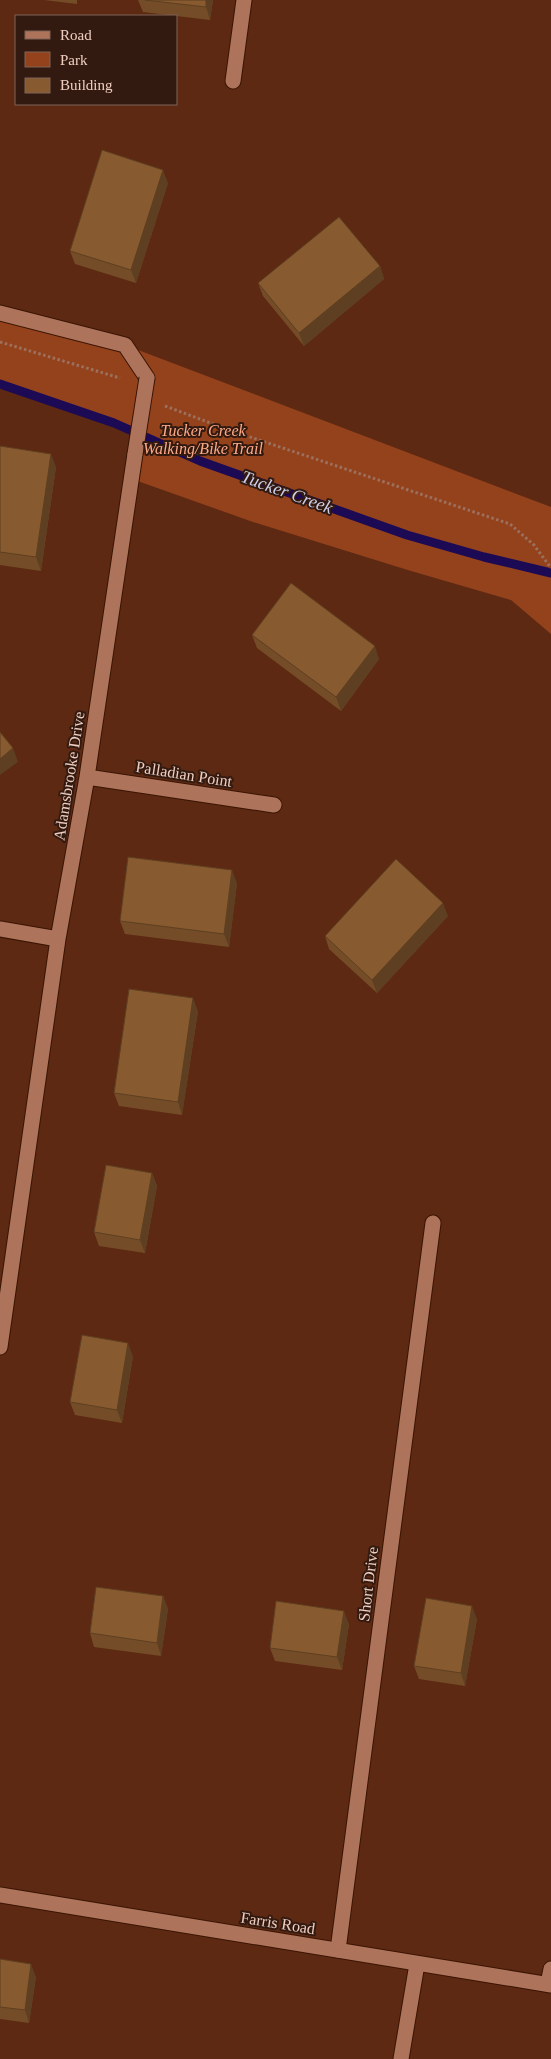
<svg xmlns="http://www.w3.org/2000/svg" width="551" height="2059" font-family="'Times New Roman',serif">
  <rect width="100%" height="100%" fill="#5d2912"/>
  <path fill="#94421c" d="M0 313 125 345 551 507V634L511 600 411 571 253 522 132 479 138 437 22 390 0 384Z"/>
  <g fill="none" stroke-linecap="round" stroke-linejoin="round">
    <path stroke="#1c0a55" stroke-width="9" d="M0 384 114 423 200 461 407 535 484 557 551 573"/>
    <g stroke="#3a1403" stroke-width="17">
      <path id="service" d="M548 1984 551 1969
        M401 2059 417 1964"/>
    </g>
    <g stroke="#3a1403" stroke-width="17">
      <path id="minor" d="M233 81 244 0
        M0 313 125 345 147 378
        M87 777 274 805
        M0 929 58 939
        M0 1347 58 939 87 777 135 454
        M338 1950 433 1223"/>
    </g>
    <g stroke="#3a1403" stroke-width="17">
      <path id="tertiary" d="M0 1895 551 1985"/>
    </g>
    <path stroke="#9c705d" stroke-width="3" stroke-dasharray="2.5 2.5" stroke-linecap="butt" d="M0 342 120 378
      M165 406 232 431 510 524 534 545 551 568"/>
    <use href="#service" stroke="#ae735b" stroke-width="15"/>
    <use href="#minor" stroke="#ae735b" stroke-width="15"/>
    <use href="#tertiary" stroke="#ae735b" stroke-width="15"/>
    <g stroke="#3a1403" stroke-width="17" stroke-linecap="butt">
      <path id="minor-bridge" d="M135 454 147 378"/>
    </g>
    <use href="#minor-bridge" stroke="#ae735b" stroke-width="15"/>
  </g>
  <path fill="#744d28" d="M44 0H77V4Z
    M138 0H213L210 20 143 12Z
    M168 183 136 283 75 264 70 251Z
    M380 266 384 279 304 346 263 296 258 283Z
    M0 446 56 467 41 571 0 565Z
    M252 635 379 659 341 711 257 648Z
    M237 883 229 947 125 934 120 921Z
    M448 916 377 993 329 949 325 936Z
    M198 1011 182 1115 119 1106 114 1093Z
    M152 1173 157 1186 145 1253 99 1246 94 1232Z
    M133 1356 122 1423 75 1415 70 1402Z
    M163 1596 168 1609 161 1656 94 1647 90 1633Z
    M477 1619 465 1686 419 1679 414 1666Z
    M349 1624 342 1670 275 1661 270 1648Z
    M0 1959 36 1977 29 2023 0 2019Z"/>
  <path fill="#5e3f21" d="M206 0H213L210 20 206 7Z
    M163 170 168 183 136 283 131 270Z
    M380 266 384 279 304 346 299 333Z
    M51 454 56 467 41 571 36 557Z
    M375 646 379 659 341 711 336 697Z
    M13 748 18 762 0 775V759Z
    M232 870 237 883 229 947 224 934Z
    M443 903 448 916 377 993 372 980Z
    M193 998 198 1011 182 1115 178 1102Z
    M152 1173 157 1186 145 1253 140 1240Z
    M128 1343 133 1356 122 1423 117 1410Z
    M163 1596 168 1609 161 1656 157 1643Z
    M472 1606 477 1619 465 1686 461 1673Z
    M344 1611 349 1624 342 1670 337 1657Z
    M31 1964 36 1977 29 2023 25 2010Z"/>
  <path fill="#875a2f" stroke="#5e3f21" d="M145 0H206V7Z
    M102 150 163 170 131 270 70 251Z
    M339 217 380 266 299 333 258 283Z
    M0 446 51 454 36 557 0 552Z
    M291 583 375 646 336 697 252 635Z
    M0 732 13 748 0 759Z
    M128 857 232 870 224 934 120 921Z
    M396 859 443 903 372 980 325 936Z
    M129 989 193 998 178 1102 114 1093Z
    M106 1165 152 1173 140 1240 94 1232Z
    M82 1335 128 1343 117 1410 70 1402Z
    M96 1587 163 1596 157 1643 90 1633Z
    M426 1598 472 1606 461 1673 414 1666Z
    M276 1601 344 1611 337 1657 270 1648Z
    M0 1959 31 1964 25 2010 0 2007Z"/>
  <g text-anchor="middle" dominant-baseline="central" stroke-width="4" stroke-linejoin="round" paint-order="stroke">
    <g font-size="16" font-style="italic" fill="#fda987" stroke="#321a10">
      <text x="203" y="430">Tucker Creek<tspan x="203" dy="18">Walking/Bike Trail</tspan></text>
    </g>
    <g font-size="16" fill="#efcec0" stroke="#321a10">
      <text transform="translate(184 774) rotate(9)">Palladian Point</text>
      <text transform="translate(69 776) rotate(-81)">Adamsbrooke Drive</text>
      <text transform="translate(368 1584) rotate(-83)">Short Drive</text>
      <text transform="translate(278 1923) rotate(9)">Farris Road</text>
    </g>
    <g font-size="18" font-style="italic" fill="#cecfea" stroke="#321a10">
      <text transform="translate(287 492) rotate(20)">Tucker Creek</text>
    </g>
  </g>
  <rect x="15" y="15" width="162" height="90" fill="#321a10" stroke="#7e6256"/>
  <rect x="25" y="31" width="25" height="8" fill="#ae735b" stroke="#7e6256"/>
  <text x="60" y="40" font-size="15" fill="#efcec0">Road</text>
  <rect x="25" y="52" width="25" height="15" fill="#94421c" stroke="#7e6256"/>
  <text x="60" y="65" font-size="15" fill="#efcec0">Park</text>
  <rect x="25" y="78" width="25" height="15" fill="#875a2f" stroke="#7e6256"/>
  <text x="60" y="90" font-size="15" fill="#efcec0">Building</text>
</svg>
